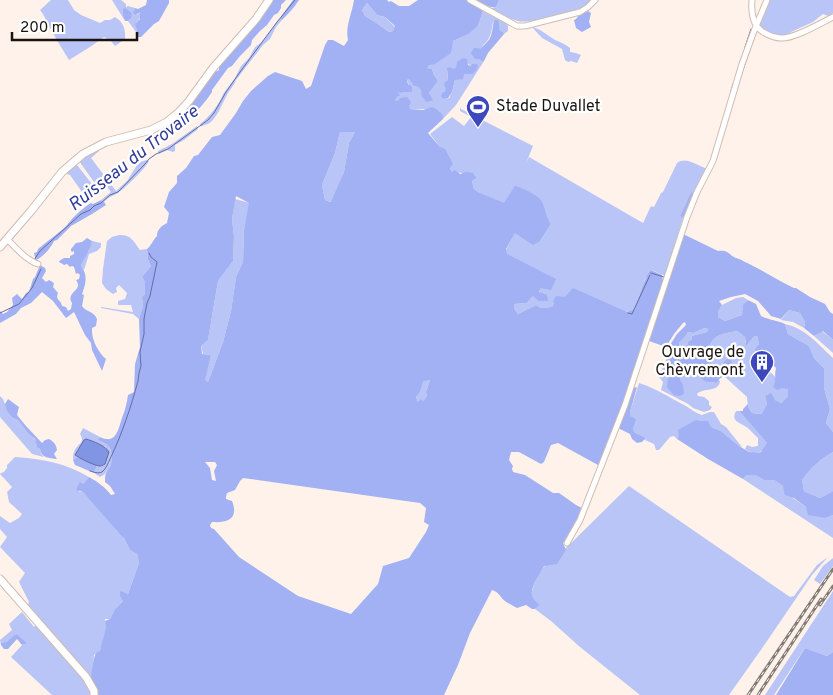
<svg xmlns="http://www.w3.org/2000/svg" width="833" height="695" font-family="Overpass,sans-serif">
  <rect width="100%" height="100%" fill="#fff2eb"/>
  <path fill="#b8c5f6" fill-rule="evenodd" d="M51 0H68L74 10 81 15 100 23 105 20H110L115 17C123 22 126 29 125 39L115 46 111 41 104 37 90 47 69 60C62 49 56 38 50 28 46 21 45 16 40 10Z
    M112 0H121L126 4V7L128 6 135 8 136 11 132 13 137 15 140 12C142 17 139 20 136 23L137 30 136 32 128 21 129 20 132 13 126 8 123 14 125 21Z
    M499 0H592C589 3 586 6 583 7 572 13 529 24 518 21 506 18 496 11 485 6L492 8 496 7Z
    M770 0H833V13L828 16 823 14 813 22 791 32 790 34C777 39 772 34 760 28V25Z
    M367 3 377 15 385 17 395 27 393 31 389 32 375 22 365 16 362 10Z
    M483 11 505 22 508 26V31L504 34 503 32H500L493 22C491 32 491 39 483 45L479 59 482 62 484 61 456 105 443 119V115L427 109H410C407 103 400 102 395 100L397 91 412 92 407 80 410 78 414 86 418 87 432 100 429 93 438 81 434 75 432 69 426 68 453 41 469 34 478 26ZM467 63 471 66 469 74H464L455 80 452 92 449 98 444 99 448 80 447 71 452 69H455Z
    M280 18 282 20 276 27 270 39 263 45 236 80C234 86 229 90 226 97 222 104 216 120 208 124 206 125 203 125 201 127L200 124C208 118 220 104 223 94L235 78 241 66 249 58 255 47 262 42Z
    M532 27C541 29 547 35 555 40 560 42 565 44 570 48V52L576 53 581 55 577 63 571 61 568 62 565 60 562 49 542 38Z
    M460 107 461 109 533 146 526 163 529 157 643 223 651 206 654 207 661 193 663 192 677 163C685 156 697 165 707 169L694 193 691 192 680 216 683 218 665 276 652 270 645 279 635 310 626 312 565 297 554 303 552 307 541 308 536 305 518 314 514 308V304L527 303 533 296 539 293 541 288 556 280 507 255 506 250 515 232 540 241 551 224 547 219 541 201 504 204 478 192 474 189 472 181 477 178 474 174C466 173 459 173 452 172L440 147 430 134 452 117 464 126 471 117 460 111Z
    M197 126 198 129 184 140 175 145V151L173 152 167 150 159 154 158 151 172 144Z
    M340 132H355L349 143 344 172 332 202 325 200 322 185 335 153Z
    M98 149 99 151 91 158 116 191 127 181 139 162 144 161 146 160 149 161C145 169 125 188 118 193 113 196 108 197 104 202L101 200 111 192 100 178 94 182 79 161Z
    M74 165H77L92 184 82 192 70 175 67 174 70 169Z
    M235 199 250 203 244 230 243 262 236 277 231 311 223 342 208 382 204 380 211 355 203 354 201 346 208 340 218 281 233 261 234 236 232 219Z
    M119 235C132 235 133 241 140 250L147 249 148 260 151 266 142 277 145 282V294L142 297 143 306 139 319 133 314 101 308V307L133 312 131 305H118V301L125 299 127 293 119 285 116 288 117 292 113 294 106 289 102 283 103 269 107 241 112 237Z
    M92 241 101 243V247L97 251 89 254 84 270 81 266 83 257 89 251Z
    M743 297 748 300 743 306 742 315 725 321 718 317V312L722 305 736 298Z
    M789 310 800 313 805 322 804 328 793 322 781 320Z
    M785 324C805 328 819 345 833 358V432L826 423 830 409 824 388V368L814 358 809 346 788 334Z
    M705 328 708 329 707 332 692 336 689 345 684 349 680 346 679 343C681 338 686 337 688 332L693 333Z
    M737 331 745 337V343L753 337 757 336 759 344 754 350 765 362 769 371 788 389V396L781 403 765 396 767 404 763 414 752 413 748 407 747 397 724 376 732 365 726 359 719 368 713 365 705 353C715 335 716 335 737 331Z
    M822 331 833 340V353L814 336Z
    M696 363 699 366 698 374 713 383H717L719 379 720 382C717 393 704 387 697 394L698 396 704 397 709 401V405L712 407 710 410 704 412 693 408 688 404 661 390 663 382 659 377 663 367 664 373 668 376V381L680 380 681 377Z
    M418 368 430 380 426 392 427 396 423 401 418 402 416 397 420 392 422 381 419 382 412 371Z
    M639 383C655 388 669 397 684 405 690 408 695 413 702 415L710 412H714L721 424 726 427 742 447 739 446 721 431 711 427 680 436 677 439 674 436 670 437 659 450H656L654 444 645 440 646 438 634 432 630 417V412Z
    M0 396 3 399 5 404 13 418 18 420 36 441C36 445 37 447 40 449L41 454 44 457 32 454 0 417Z
    M736 411H739L768 444C761 453 756 457 745 449L747 445 752 447 758 446V438C754 435 750 429 745 426 738 422 731 421 736 411Z
    M83 428 100 437 99 440C112 444 112 453 111 465L107 470 105 474 100 477 94 473 97 465 101 466 106 447 84 440 76 456 77 457 73 460C73 457 73 454 74 452 77 443 86 444 80 434Z
    M833 452V491L820 498 804 491 802 480C811 468 820 459 833 452Z
    M15 457C43 459 65 463 89 477L82 485 80 483 79 492H83L92 501 118 532 120 535 124 538 130 550 137 554 139 563 128 594 122 591V598L123 601 115 609 110 619H105C107 634 103 638 100 651L94 655 92 681 41 623 28 605 29 602 19 582 25 573 0 547 7 537 0 529V516L10 523 19 518 22 514 9 502 7 492 12 487 0 474 1 473 4 472 7 468V465Z
    M747 475H755L764 480H774L783 486 793 498 806 507 826 518 833 515V538L743 479Z
    M629 486 790 597 794 596 817 565 828 557 812 575 765 644 729 695H640L580 647 551 621 535 609 536 608C535 604 533 600 532 596 531 587 540 570 546 565 552 559 559 555 566 550L565 549Z
    M833 558V566L820 584 814 580 823 566Z
    M833 591V652L827 656 805 648 774 695H765Z
    M22 612 34 627 36 625C56 647 81 668 91 695H52L11 657 22 645H24L26 642 17 634C12 639 9 644 2 643L1 645 0 640 12 630 9 624Z"/>
  <path fill="#a1b1f3" fill-rule="evenodd" d="M147 0H169V3L159 21 154 24 141 37H138L136 32 137 30 135 24 140 19V12L136 15 132 13 131 18 128 21H125L123 15V9L126 8 132 13 135 10V8L138 9 146 5Z
    M272 0H286L281 5V8L278 13 274 15 267 25 260 31 252 40 251 45 240 56 232 66 228 68 212 90V92C206 101 200 108 193 115L187 111V110L213 73 219 70V67Z
    M293 0H299C294 8 288 14 282 20L280 18Z
    M354 0H387L389 2 391 1 399 6H409L418 0H467L483 11 478 26 469 34 453 41 451 53 435 64 429 65 427 68 432 69 434 75 438 81 429 93 433 100 427 102 422 97 421 90 418 87 414 86 409 79 407 80 408 84 412 87V92H402L400 93 397 91 400 95 397 97 395 100 398 101 400 98 407 97 411 102 409 106 410 109 423 110 432 107 436 109 443 115V119L428 133 440 147 445 149 453 164 450 168 452 172 455 170 460 174 466 172 473 173 477 178 472 181 474 189 478 192 504 203 515 186C521 187 537 195 541 200 545 206 545 216 551 224L540 241 533 245 515 233 506 249 507 254 556 279 551 290 541 288 539 292 547 295 548 301H539L533 296 527 303 514 304V308L518 314 536 305 541 308 552 307 554 303 553 301 556 296 565 297 573 288 627 312 635 309C639 299 644 277 651 270L662 275 664 286 644 348 606 450 598 465 558 443 551 445 544 462 541 464 519 452H511L509 460 513 466 512 469 513 472 525 475 553 493H559L576 505 582 508 571 533 563 543 566 550 557 564 544 566C540 574 528 589 533 598 534 601 537 602 539 605L535 609H532L526 605 517 608C513 606 509 604 505 601 500 597 499 592 492 590L470 633 458 665 444 695H96C91 681 90 678 93 664 94 659 94 656 97 652L100 651C102 640 107 632 105 621L110 619 115 609 123 601 120 596V592L122 591 128 594 139 563 137 554 130 550 124 538 120 535 118 532 83 492 76 490 80 482 83 484 89 477C98 482 105 487 111 495L115 494 110 486 105 482C105 474 106 471 111 465 112 452 113 445 98 440L100 437C116 445 118 430 122 418 125 410 127 403 128 395L134 392 135 364 140 347 139 319 143 306 142 297 145 294V282L142 277 151 266 148 260 147 249C151 246 153 240 157 236 157 230 161 226 167 223L169 213 164 207 169 192 177 183V176L186 168 194 156 198 155 212 137 220 135 236 113 243 101 251 91 268 76 275 72 302 81 306 89 311 86 325 45 328 40H333L344 46 348 40C345 26 352 14 354 0ZM367 3 377 15 385 17 395 26 393 31 389 32 375 22 365 16 362 10ZM340 132H355L349 143 344 172 331 202 325 200 322 185 335 153ZM236 196 249 203 244 230 243 262 236 277 231 311 223 342 208 382 205 380 211 355 202 354 201 346 208 340 218 281 233 261 234 236 232 219ZM430 380 426 392 427 396 423 401 421 399 418 402 416 397 420 392 423 381ZM205 462H215L217 465 214 471 216 481 212 480 210 468ZM243 478 420 503 426 508 424 522 429 525 426 532 409 558 383 566 378 584 351 614 298 596 239 557 214 529 211 528 210 525 212 522C228 523 239 519 232 501L226 499V497L227 493 235 490 240 481Z
    M474 0H499L496 7C488 8 481 4 474 0Z
    M588 11 591 13 589 22 591 27 582 32 576 28 574 20 576 19 579 15Z
    M495 20H498C500 24 498 27 500 31L503 32 504 34 488 53 484 61 482 62 479 59H475L471 53 474 48H476L481 49C484 44 488 42 490 38 493 32 492 25 495 20Z
    M463 58 467 59 468 65 471 66 472 64H477L478 66 477 69 473 74H464L463 79 455 80 452 92 448 98 444 99 441 96 443 92H445L446 88 444 85 445 82 448 80 447 68 450 67 453 69 456 68 457 62Z
    M691 192 694 193 683 218 680 216Z
    M101 200 104 202 106 205 92 214 71 226 57 240 54 241C51 248 43 257 36 260L35 258 34 253 37 252 38 249C46 242 55 236 63 229 68 225 71 219 76 215 80 211 86 206 91 203L93 204Z
    M683 234 718 251C730 250 728 255 736 258 738 259 741 259 743 261 761 269 777 280 794 288H796L810 297 825 304 830 312 833 314V340L823 331 814 336 804 328 805 322 800 313 789 310 781 319 771 316 758 301 745 294 731 297 719 301 722 305 718 312V317L725 321 742 315 743 305 748 300 756 304 761 316C769 320 777 320 785 324L788 334 809 346 814 358 824 368V388L830 409 826 423 833 432V452C820 459 811 468 802 480L804 491 820 498 833 491V515L826 518 808 515 806 507 794 498 785 495 783 486 774 480H764L755 475H747L743 479 708 459 677 439 679 436 678 430 696 420 699 421H708L711 427 721 431 739 446 749 452 757 453 761 452 767 443 739 411H743V409L748 404V407L752 413 762 414 767 404 765 396 771 393 775 400 781 403 788 396V389L782 388 777 390 773 387C777 379 774 376 776 368L768 360 754 350 759 344 757 336 753 337 746 346 745 337 737 331C716 335 715 335 705 353L713 365 719 368 726 359 731 360 733 365 724 376 719 379 717 383C704 382 698 381 699 366L696 363 693 370 681 377 680 380 683 385 684 394 679 396 674 395 667 387 668 376 664 373 663 367 666 361 670 345 677 334 686 325 685 322 683 323 674 334 666 347 649 341ZM705 328 708 329 707 332 692 336 691 340 688 342V345L684 349 680 346 679 343C682 338 686 337 688 332L693 333Z
    M87 238 92 241C91 251 84 256 81 266 88 275 86 283 82 294L84 295 82 306C86 312 94 311 97 319L96 326 92 328C91 339 98 352 106 359L102 371 92 350 91 343 85 335 74 312 66 318 53 301 42 292 31 303 21 308 16 314 0 323V311L3 314 7 312 13 305 12 298 17 294 22 299 26 293 29 292 33 279 35 277 40 265 45 268 46 271 42 278 46 282 49 280 54 283 53 287 58 293C55 301 61 299 62 306L66 307 68 311 71 309 72 303C65 292 84 291 76 280L79 279 80 275 78 273 76 274 74 267 72 266 70 267 67 264 64 265 61 263H60L59 261 64 258H70V256L74 254V251L72 252 71 251V249L76 243 82 242Z
    M637 387 630 412V416L636 419 633 428 634 432 646 438 642 442 637 443 632 439 630 434 618 428 633 388Z
    M8 399 19 407 17 415 26 426 42 443 45 440 49 439C54 442 56 444 57 450L54 454 57 459C49 458 41 458 40 449L37 447 35 439 29 434 18 420 13 418 7 411 5 404Z
    M77 457 97 465 94 473 75 465 73 460Z
    M17 634 26 642V644L22 645 17 639 8 649H4L1 645V643C9 644 10 637 17 634Z
    M805 648 827 656 833 652V695H776Z"/>
  <path fill="#8294e4" stroke="#636da4" d="M86 439C93 441 106 446 109 452L105 464C103 465 102 466 100 466 95 466 79 458 75 455L84 440Z"/>
  <g fill="none" stroke-linecap="round" stroke-linejoin="round">
    <path stroke="#636da4" stroke-width="1" d="M745 47 751 29
      M731 91 733 84
      M736 91 753 40
      M34 260 40 251 81 214 90 210 94 206 101 203 110 195 118 192 145 164 149 159 156 154 168 149 208 120 214 113 226 92 240 72 277 22 295 0
      M651 273 664 277
      M0 313 19 304 32 288 41 269
      M628 313 632 314 650 275
      M90 471C94 472 98 474 102 472 106 469 108 463 110 459 122 434 131 407 138 381L139 373 141 366 140 352 144 334V319L147 303 150 296 157 262 151 257 149 253"/>
    <g stroke="#d1bcb0" stroke-width="7">
      <path id="street" d="M470 0 517 26H525L580 12 588 7 595 0
        M752 0C751 12 752 25 763 32 768 35 775 38 781 38 794 39 821 23 833 17
        M7 239C16 248 26 260 38 264
        M567 543 580 520 625 405 687 217 697 192 713 161 742 64 754 31 767 0"/>
    </g>
    <g stroke="#d1bcb0" stroke-width="9">
      <path id="secondary" d="M0 247 31 211 62 172 83 154 106 142 151 130 167 122 179 112 189 101 213 68 256 19 269 0
        M0 579 86 677 94 691V695"/>
    </g>
    <use href="#street" stroke="#fff" stroke-width="5"/>
    <use href="#secondary" stroke="#fff" stroke-width="7"/>
    <g stroke="#837a74" stroke-width="3">
      <path id="rail" d="M820 605 833 586
        M748 695 833 569
        M758 695 821 599"/>
    </g>
    <use href="#rail" stroke="#fff" stroke-width="1" stroke-dasharray="4" stroke-linecap="butt"/>
  </g>
  <defs>
    <g id="stadium-pin" transform="scale(1.25)"><path d="M0 17L-7.5 6A9.5 9.5 0 1 1 7.5 6Z" fill="#3e48bc" stroke="#fff"/><path d="M0-5a6.5 5 0 1 0 0 10a6.5 5 0 1 0 0-10ZM-3.5-1.8h7v3.6h-7Z" fill="#fff"/></g>
    <g id="building-pin" transform="scale(1.25)"><path d="M0 17L-7.5 6A9.5 9.5 0 1 1 7.5 6Z" fill="#3e48bc" stroke="#fff"/><path d="M-4-6H4V6H1V3H-1V6H-4ZM-2.5-4.3h1.7v1.8h-1.7ZM.8-4.3h1.7v1.8H.8ZM-2.5-1h1.7V.8h-1.7ZM.8-1h1.7V.8H.8Z" fill="#fff"/></g>
  </defs>
  <g fill-rule="evenodd">
    <use href="#stadium-pin" x="478" y="107"/>
    <use href="#building-pin" x="762" y="362"/>
  </g>
  <g text-anchor="middle" dominant-baseline="central" stroke-width="4.5" stroke-linejoin="round" paint-order="stroke">
    <g font-size="16" fill="#1a130f" stroke="#fff" text-anchor="start">
      <text x="496" y="107">Stade Duvallet</text>
      <text x="744" y="353" text-anchor="end">Ouvrage de<tspan x="744" dy="18">Chèvremont</tspan></text>
    </g>
    <g font-size="18" font-style="italic" fill="#323c99" stroke="#fff">
      <text transform="translate(134 159) rotate(-38)">Ruisseau du Trovaire</text>
    </g>
  </g>
  <path d="M12 32v8h125v-8" fill="none" stroke="#1a130f" stroke-width="2.5"/>
  <text x="20" y="32" font-size="15" fill="#1a130f" stroke="#ffffff" stroke-width="4" paint-order="stroke">200 m</text>
</svg>
